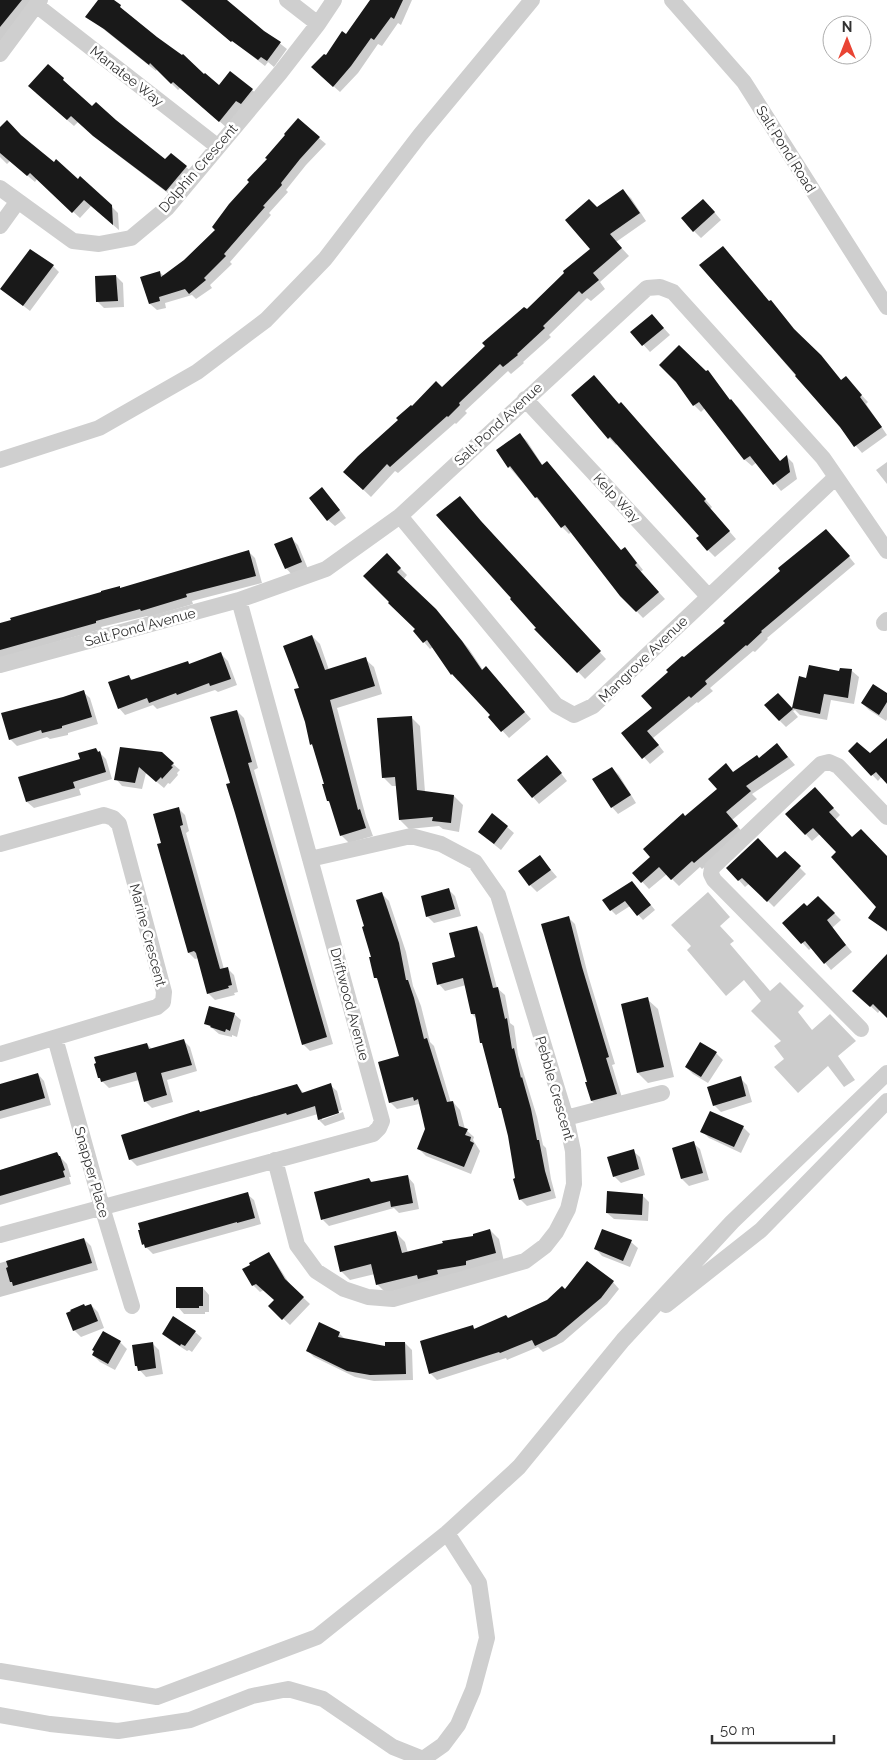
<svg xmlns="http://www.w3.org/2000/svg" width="887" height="1760" font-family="Raleway,sans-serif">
  <rect width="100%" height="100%" fill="#fff"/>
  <path fill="#0003" d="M0 0H36L0 42Z
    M180 0H225L287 49 274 67 268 62 265 66Z
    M371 0H412L401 25 398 23 382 46 378 44 358 73 340 92 320 74 326 57 346 36Z
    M87 16 204 76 219 87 252 90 259 96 227 128 181 87 178 90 157 69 156 71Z
    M48 66 92 108 165 161 186 167 193 173 173 197 102 143 79 121 74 126 36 93Z
    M0 129 54 163 111 206 118 213 119 230 91 206 80 218 37 179 35 182 10 161 7 164 0 157Z
    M287 135 319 138 326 144 306 165 286 190 288 192 269 213 271 215 230 262 232 264 210 285 212 288 196 299 192 295 165 303 166 308 157 310 150 304 159 272 164 276 185 261 217 230Z
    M623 191 631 198 646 221 616 242 629 256 600 282 605 289 591 301 587 298 549 335 551 337 523 362 524 363 511 374 508 371 465 411 467 413 456 424 455 423 398 473 395 471 371 497 352 479 412 408 442 388 592 249 597 208Z
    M710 207 721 220 701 238 694 231Z
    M701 265 770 302 777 308 801 337 827 363 842 381 852 385 868 402 866 404 887 435 862 453Z
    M53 266 59 272 30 311 2 289Z
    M116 276 123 283 124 307 104 308 97 301Z
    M652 315 670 335 650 352 632 332Z
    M708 372 731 401 738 407 780 462 787 457 793 463 797 479 781 491 757 462 752 466 745 460 705 408 701 412 694 405Z
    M573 395 619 406 628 411 712 507 710 509 736 539 715 557 708 550 701 536 618 443 616 445 609 438Z
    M520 435 527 441 543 466 621 551 625 549 632 556 643 570 640 572 665 599 643 618 621 595 572 531 569 534 562 527 509 467Z
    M887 462V484L876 470Z
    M329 496 346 518 335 526 328 520Z
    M488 530 606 659 585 679 556 649Z
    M833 537 855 564 767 638 768 639 755 652 753 651 710 688 713 691 698 703 697 702 653 738 664 752 650 764 623 733 653 708 684 659Z
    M291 538 298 545 308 569 292 575 286 568Z
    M248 551 255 558 262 583 192 601 193 604 149 617 147 616 101 627 102 629 0 658V624Z
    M387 555 407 575 403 580 442 617 469 649 483 670 492 675 531 719 509 738 490 717 492 715 460 680 458 681 452 674 433 647 430 649 424 642Z
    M312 636 320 644 329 670 365 659 374 667 382 694 337 708 366 817 373 836 349 843 341 835 331 804 328 801 325 785 315 748 311 744 301 689Z
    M221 654 228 661 237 685 218 692 215 690 157 709 153 705 125 715 119 708 129 677 133 680 188 662 190 665Z
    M841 669 852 671 859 677 854 704 831 700 827 720 800 715 795 710 793 711 798 717 786 727 779 720 785 701 793 710 800 677 807 679 840 672Z
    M83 692 90 698 98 724 68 733V735L50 739 47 737 17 746 10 739Z
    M887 694V719L886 721 869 710 862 703Z
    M237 711 244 718 258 768 254 770 333 1044 310 1051 303 1044 232 783Z
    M411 717 420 726 425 792 454 796 463 805 459 832 443 829 439 826 409 829 400 820 397 786H392L383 777Z
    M96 749 106 759 112 779 79 789 81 795 34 808 27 802Z
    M121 749 173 764 180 770 177 773 178 775 170 784 168 783 164 788 146 773 142 789 122 786 116 779Z
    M887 749V782L882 776 878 781 850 751 870 755Z
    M784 752 795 765 752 794 757 799 732 820 744 834 702 869 700 867 679 886 667 874 649 889 634 873 652 857 686 818 719 789 734 773 760 759Z
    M553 763 567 781 539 804 533 797Z
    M612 768 619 775 636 803 618 814 612 807Z
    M815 789 840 815 835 820 853 839 887 859V932L870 918 878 907 838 852 820 834 812 841 787 814Z
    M178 808 185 815 189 831 186 833 224 969 227 968 234 975 238 992 234 993 235 995 215 1000 208 993 199 958 195 959 189 953 163 843Z
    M507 827 514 833 501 850 486 838Z
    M785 853 806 874 774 907 750 883 745 887 728 868 778 860Z
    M540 857 557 877 537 892 530 885Z
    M637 888 655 910 643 920 630 906 616 915 611 910Z
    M449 890 455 896 461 916 434 923 427 916Z
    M708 892 730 917 720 926 734 941 730 944 770 991 780 982 804 1006 798 1012 812 1030 830 1014 856 1041 838 1056 855 1080 844 1087 828 1066 798 1093 774 1067 784 1059 774 1046 781 1041 751 1011 761 1001 744 980 726 996 687 950 691 946 671 925Z
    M381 893 389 901 406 952 413 986 421 1006 430 1042 434 1046 451 1103 453 1102 460 1110 465 1129 474 1137 473 1140 480 1151 471 1174 426 1156 419 1149 427 1129 419 1104 397 1109 390 1102 401 1056 379 981 375 977 372 958Z
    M818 897 841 920 832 928 852 952 831 970 812 947 809 950 784 923 807 908Z
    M569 918 575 924 588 975 615 1064 612 1065 623 1101 598 1107 592 1101 588 1082Z
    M476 927 483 934 497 988 505 995 510 1023 514 1026 518 1055 537 1117 543 1145 546 1148 551 1179 556 1198 527 1206 520 1199 509 1136 477 1019 472 1014 466 985 445 991 439 984Z
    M887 968V1016L880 1010 878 1013 854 991Z
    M647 999 658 1009 674 1077 648 1083 638 1073Z
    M234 1014 241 1020 237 1037 232 1035V1037L219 1034 206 1023Z
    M184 1041 190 1047 197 1071 167 1080 173 1102 152 1108 145 1101 139 1080 109 1088 99 1078 147 1044 153 1050Z
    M716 1053 723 1060 708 1083 693 1074 686 1067Z
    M38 1074 44 1081 51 1105 0 1119V1085Z
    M740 1078 747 1085 752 1102 721 1112 714 1105Z
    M330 1085 337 1091 342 1110 322 1117V1120L343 1112 345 1119 325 1126 319 1120 318 1114 137 1166 130 1159 200 1113 297 1086 304 1093Z
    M743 1127 750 1134 741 1153 709 1138 702 1131Z
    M693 1143 700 1149 709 1180 689 1186 682 1179 673 1149Z
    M633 1151 640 1157 645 1175 621 1183 614 1176Z
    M57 1154 67 1164 71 1177H69L71 1184 0 1205V1170Z
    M408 1177 414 1184 419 1209 399 1213 394 1208 329 1226 323 1220 369 1179 373 1183Z
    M247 1194 254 1200 261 1224 153 1254 143 1244Z
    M642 1195 649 1202 648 1221 614 1219 607 1213Z
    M490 1230 499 1239 504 1262 386 1293 377 1284 375 1274 350 1280 341 1271 396 1233 405 1242 408 1253 475 1237Z
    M84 1239 91 1246 98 1270 0 1297V1263Z
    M631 1242 638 1248 630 1267 602 1256 596 1249Z
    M269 1254 275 1261 291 1286 310 1304 290 1325 270 1306 276 1300 264 1290 260 1292 253 1285Z
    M613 1282 619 1289 607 1304 563 1342 543 1352 538 1347 507 1360 506 1358 437 1380 430 1373 472 1326 475 1329 509 1319 565 1291Z
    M203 1288 209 1295V1312H205V1314H184L178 1307Z
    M91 1305 98 1312 104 1328 81 1337 74 1330 85 1307Z
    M195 1332 202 1338 192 1352 189 1350 187 1351 170 1340 163 1334Z
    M104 1333 120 1342 127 1349 115 1370 100 1362 93 1355Z
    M339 1333 346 1340 387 1347 405 1343 412 1350 413 1380 374 1381 355 1377 314 1357 307 1350Z
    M152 1343 159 1350 163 1374 146 1377 136 1366Z"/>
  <path fill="#191919" d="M0 0H22L0 27Z
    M98 0H114L121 5 120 7 157 37 182 55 183 54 204 74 205 73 219 85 230 71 253 89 241 104 236 101 219 122 173 82 171 84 150 63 149 65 104 29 85 17Z
    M181 0H227L264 31 281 42 267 61 261 57 258 60 232 41 231 42Z
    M370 0H403L394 19 391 17 374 40 371 38 351 66 333 87 311 67 324 54 326 55 342 31 346 34Z
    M48 64 64 78 63 80 92 106 96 102 116 120 165 159 171 153 187 166 166 191 93 136 71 116 67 120 28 86Z
    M298 118 320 137 300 159 281 183 282 185 263 206 265 207 224 254 226 256 204 278 206 280 189 294 185 289 159 297 160 301 149 304 140 277 160 271 161 277 184 260 215 230 212 227 229 204 249 182 247 180 267 159 265 158 285 135 284 134Z
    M7 120 21 135 54 162 56 159 78 179 80 176 112 205 113 225 84 200 72 213 30 173 27 176 0 153V127Z
    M623 189 640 213 610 234 622 248 593 273 599 280 582 294 579 291 543 326 545 328 517 354 518 355 503 367 500 364 459 403 460 405 448 417 447 416 390 467 387 464 363 490 343 472 358 456 398 420 396 418 411 405 412 406 436 381 442 387 485 346 482 343 524 307 527 309 564 273 563 271 590 249 565 220 589 199 597 207Z
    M703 199 715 212 693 232 681 218Z
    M723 246 769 301 771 300 794 329 821 355 841 380 846 376 862 395 860 397 882 427 854 447 840 427 795 376 796 375 699 265Z
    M30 249 54 265 23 306 0 289Z
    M116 275 118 301 96 302 95 276Z
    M652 314 664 328 642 346 630 332Z
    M679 345 706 371 708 370 730 400 731 399 780 461 787 455 790 472 773 485 750 456 744 460 699 402 693 406 676 382 659 365Z
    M594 375 619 404 621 402 706 499 704 501 730 531 707 551 696 538 699 536 610 437 608 439 571 395Z
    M520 433 542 465 547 461 621 550 625 547 637 563 635 565 659 592 636 612 620 596 565 525 561 528 537 497 535 498 510 466 508 468 496 450Z
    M322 487 340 510 327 521 309 498Z
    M460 496 481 521 601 651 577 673 534 629 536 628 510 599 511 598 436 515Z
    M826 529 850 556 761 631 762 632 747 646 746 645 705 681 707 684 691 698 689 696 647 731 659 745 642 759 621 733 652 708 641 696 668 672 666 670 682 656 684 657 725 623 723 621 780 571 778 568Z
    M292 537 302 562 285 569 274 544Z
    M249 550 256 576 186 594 187 597 141 611 140 609 96 621V623L0 650V623L11 620 10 618 101 592V591L120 586V588Z
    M387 553 401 568 397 572 436 609 462 641 482 670 486 666 525 712 501 732 488 717 490 715 452 674 451 675 427 640 423 643 413 631 415 629 388 603 389 602 363 576Z
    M312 635 325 670 366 657 375 686 330 700 358 810 360 809 366 828 340 836 329 801H327L322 784H324L312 744 310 745 305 722 294 689 299 688 283 646Z
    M221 652 231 679 210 686 209 683 177 695 176 693 149 703 147 698 118 709 108 682 129 675 131 680 188 661 189 664Z
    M809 665 839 671 840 668 852 669 848 698 824 694 820 714 792 708 799 676 806 678Z
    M873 684 887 693V702L879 715 861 703Z
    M84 690 92 717 62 726V728L42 733 41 730 9 740 1 713 63 697Z
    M778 693 793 709 779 721 764 705Z
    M237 710 252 762 248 763 327 1037 302 1045 235 813 226 784 230 783 210 717Z
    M412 716 417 790 454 795 451 823 432 821 433 817 399 820 395 777 382 778 377 718Z
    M887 738V784L876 772 871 776 848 751 857 742 870 753Z
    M777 743 788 757 746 786 751 791 726 812 738 826 694 863 692 861 671 880 659 867 641 883 632 873 650 857 643 849 683 813 685 816 717 789 708 779 726 763 733 772 757 755 759 758Z
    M120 747 162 752 174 763 171 766 173 767 162 779 161 777 156 782 139 767 135 783 114 780Z
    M96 748 98 752 100 751 106 772 73 782 75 788 26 802 18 777 80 759 78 753Z
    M547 755 562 773 532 798 517 780Z
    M612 767 631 795 611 808 592 779Z
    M815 787 834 808 829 812 852 837 861 829 887 856V931L868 918 876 907 831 857 836 852 813 828 805 835 785 814Z
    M179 807 183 825 180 826 220 969 228 967 232 985 228 986 229 988 207 994 196 953 194 951 188 953 157 844 161 843 153 814Z
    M492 813 508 826 494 844 478 832Z
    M758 838 777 858 785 851 801 866 767 902 742 878 738 881 726 868Z
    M540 855 551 870 529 886 518 871Z
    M632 881 651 905 637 916 625 901 610 911 602 900Z
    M449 888 455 909 426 917 421 896Z
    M382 892 399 943 406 980H408L414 998 424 1039 427 1038 447 1102 453 1101 459 1126 468 1129 465 1135 471 1137 470 1141 474 1143 464 1167 417 1149 425 1129 418 1099 414 1101 413 1097 389 1103 378 1062 399 1056 377 978H374L369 957H371L362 927 364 926 356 900Z
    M818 896 835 913 827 920 846 945 824 964 805 941 801 944 782 923 804 903 807 906Z
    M569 916 582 967 609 1057 606 1058 617 1094 591 1101 585 1082H587L541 924Z
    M477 926 493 988 498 987 505 1019 507 1018 512 1049 514 1048 521 1078 522 1077 531 1109 537 1140H539L545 1171 551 1191 519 1200 513 1179 515 1178 508 1136 501 1108H499L482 1043H480L475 1014H471L463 978 437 985 432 963 455 957 449 933Z
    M887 954V1018L873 1004 870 1007 852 991Z
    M648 997 664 1067 637 1073 621 1004Z
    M209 1006 235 1013 230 1031 226 1029 225 1032 210 1027 211 1026 204 1024Z
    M184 1039 192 1065 161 1073 167 1095 144 1102 136 1072 101 1082 100 1078H98L94 1064 96 1063 94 1057 147 1043 149 1049Z
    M700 1042 717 1052 701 1077 685 1067Z
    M38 1073 45 1098 0 1111V1084Z
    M741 1076 746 1096 713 1106 707 1087Z
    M331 1083 339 1113 318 1120 315 1106 287 1115 286 1113 129 1160 121 1135 199 1110 200 1112 297 1084 302 1093Z
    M710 1111 744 1126 734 1147 700 1132Z
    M694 1141 703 1173 681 1179 672 1148Z
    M634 1149 639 1169 613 1177 607 1157Z
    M57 1152 59 1156H60L65 1170 63 1171 65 1177 0 1196V1170Z
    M408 1175 413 1203 391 1207 390 1201 321 1220 314 1192 369 1178 371 1182Z
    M607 1191 643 1194 642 1215 606 1213Z
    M248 1192 255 1218 237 1223V1222L145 1248 144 1244 142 1245 138 1230H140L138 1223Z
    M490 1229 496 1253 466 1261V1265L437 1270 438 1274 418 1279 417 1275 376 1285 371 1264 340 1272 334 1246 396 1231 402 1253 443 1243 442 1241 473 1236V1234Z
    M602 1229 632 1240 623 1261 594 1249Z
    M84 1238 92 1263 13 1286 12 1282H10L6 1268 8 1267 6 1261Z
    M269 1252 285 1279 304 1297 282 1320 268 1306 274 1300 256 1284 252 1286 242 1269 250 1265 249 1263Z
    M587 1261 614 1281 601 1298 556 1336 535 1346 532 1340 500 1353 499 1352 429 1374 420 1341 473 1325 474 1329 506 1315 508 1318 547 1300 562 1286 565 1289Z
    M176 1287H203V1306H199V1308H176Z
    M84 1304 85 1306 91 1304 98 1321 73 1331 66 1313 71 1311 70 1310Z
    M173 1316 196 1331 185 1346 181 1344 180 1346 162 1334Z
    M319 1322 340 1332 338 1337 385 1346V1342H405L406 1374 370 1375 347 1371 306 1351Z
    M103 1331 121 1341 108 1364 92 1355 94 1351 92 1350Z
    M153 1342 156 1368 138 1371 137 1366H135L132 1345Z"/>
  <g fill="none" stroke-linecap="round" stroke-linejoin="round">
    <path stroke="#cfcfcf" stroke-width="16" d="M287 0 318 24
      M672 0 744 82 887 307
      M36 5 217 146
      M0 54 40 0
      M0 188 73 241 99 244 131 238 167 208 280 73 318 24 334 0
      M0 226 18 201
      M525 399 708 596
      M0 460 99 428 197 372 266 320 325 259 420 135 532 0
      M400 516 556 705 574 715 593 706 836 477
      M884 623 887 620
      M0 665 239 600 326 569 400 516 647 288 660 287 673 292 823 458 887 551
      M0 844 104 815 113 818 119 824 164 992 163 1002 157 1007 0 1054
      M861 1029 714 880 711 874 712 868 821 764 829 762 838 766 887 817
      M55 1038 102 1207 132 1306
      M566 1118 662 1093
      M275 1160 297 1245 316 1271 344 1289 368 1297 393 1299 525 1261 545 1246 556 1232 568 1209 574 1184 573 1151 566 1118 498 895 475 862 441 844 411 836 310 859
      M0 1235 373 1134 379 1128 382 1121 239 600
      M666 1305 761 1230 887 1101
      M0 1671 157 1697 317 1637 447 1533 519 1467 623 1340 732 1222 887 1073
      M0 1715 50 1724 118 1731 190 1720 252 1696 288 1689 323 1699 393 1747 423 1759 443 1745 458 1725 473 1690 487 1638 479 1583 447 1533"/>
  </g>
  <g text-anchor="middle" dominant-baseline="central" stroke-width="5" stroke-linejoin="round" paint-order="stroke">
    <g font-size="14" fill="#323232" stroke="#fff">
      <text transform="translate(127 76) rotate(38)">Manatee Way</text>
      <text transform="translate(786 149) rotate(58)">Salt Pond Road</text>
      <text transform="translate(198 168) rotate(-49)">Dolphin Crescent</text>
      <text transform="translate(498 424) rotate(-43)">Salt Pond Avenue</text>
      <text transform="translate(617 498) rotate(47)">Kelp Way</text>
      <text transform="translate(140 627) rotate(-15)">Salt Pond Avenue</text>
      <text transform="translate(643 659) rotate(-44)">Mangrove Avenue</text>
      <text transform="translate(148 935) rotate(75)">Marine Crescent</text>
      <text transform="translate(350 1004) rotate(75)">Driftwood Avenue</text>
      <text transform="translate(555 1088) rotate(74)">Pebble Crescent</text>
      <text transform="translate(92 1172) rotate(74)">Snapper Place</text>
    </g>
  </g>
  <g transform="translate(847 40)"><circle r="24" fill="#ffffff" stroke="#adadad"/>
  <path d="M0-4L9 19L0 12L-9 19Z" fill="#e94434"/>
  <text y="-8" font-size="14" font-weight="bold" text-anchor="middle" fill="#323232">N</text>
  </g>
  <path d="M712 1735v8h122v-8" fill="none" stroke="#323232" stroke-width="2.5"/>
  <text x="720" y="1735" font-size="15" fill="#323232" stroke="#ffffff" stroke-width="4" paint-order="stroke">50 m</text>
</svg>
